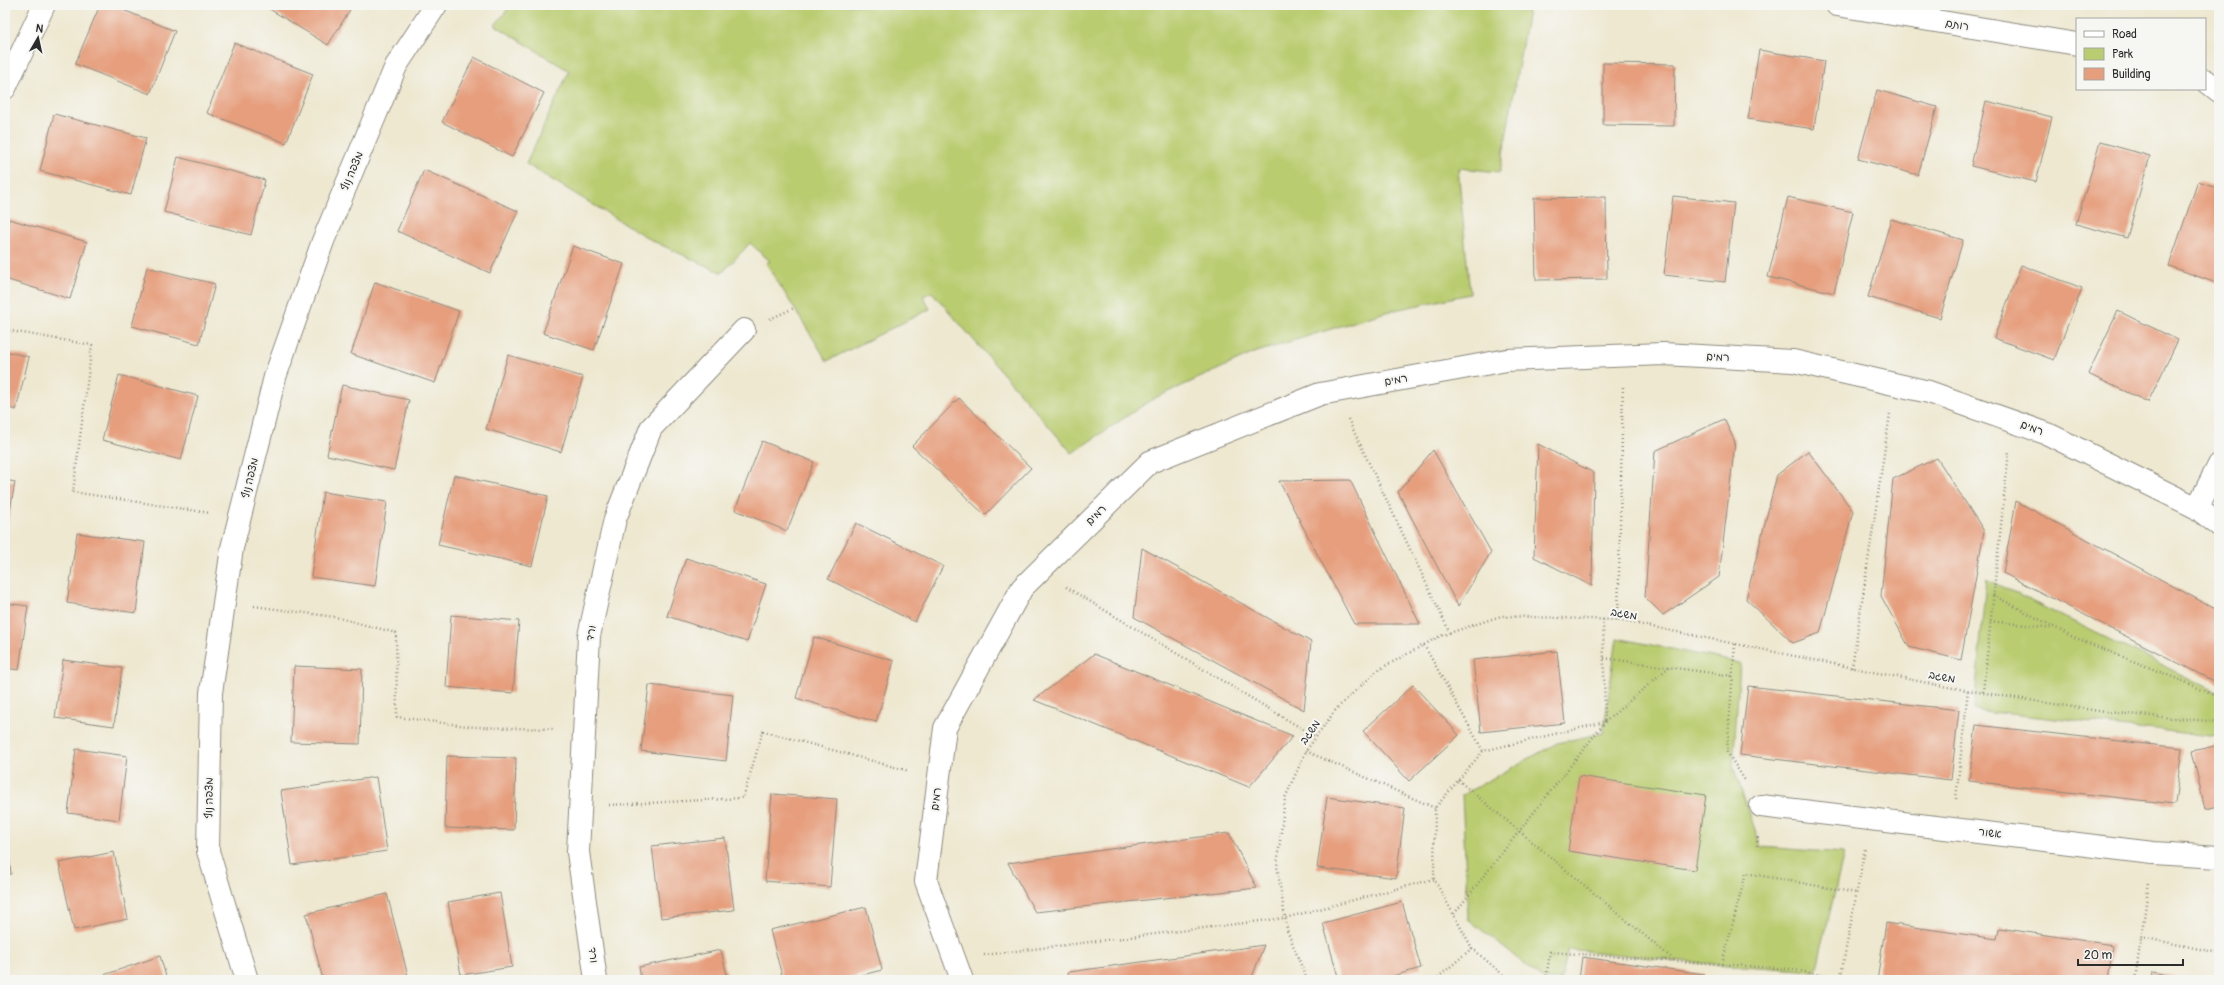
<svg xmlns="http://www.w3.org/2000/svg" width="2224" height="985" font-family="Pangolin,'Playpen Sans Hebrew',sans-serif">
  <rect width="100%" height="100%" fill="#f6f6f2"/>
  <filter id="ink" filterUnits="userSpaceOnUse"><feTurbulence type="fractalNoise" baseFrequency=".025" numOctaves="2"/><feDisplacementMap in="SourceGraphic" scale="8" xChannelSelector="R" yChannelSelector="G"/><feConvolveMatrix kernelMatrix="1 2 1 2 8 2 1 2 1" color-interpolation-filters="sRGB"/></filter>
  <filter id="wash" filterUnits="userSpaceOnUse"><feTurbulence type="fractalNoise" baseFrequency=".012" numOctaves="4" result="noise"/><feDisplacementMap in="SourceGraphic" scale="16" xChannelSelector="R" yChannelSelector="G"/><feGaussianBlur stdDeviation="0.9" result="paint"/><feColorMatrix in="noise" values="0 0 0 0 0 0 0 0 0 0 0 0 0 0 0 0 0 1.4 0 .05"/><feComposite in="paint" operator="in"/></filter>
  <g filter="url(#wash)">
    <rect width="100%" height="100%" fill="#eee8d0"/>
    <path fill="#b9cc70" stroke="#727c4e" d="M511 5H1529L1500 172 1458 168 1470 294 1386 312 1254 353 1151 400 1072 453 932 292 923 296 930 309 827 361 766 263 770 261 750 243 722 273 653 241 526 164 569 71 495 25Z
      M1986 579 2219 693V737L1974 710Z
      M1617 638 1740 663 1733 766 1761 847 1844 853 1816 971 1698 963 1568 949 1561 980H1544L1468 919 1462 795 1557 743 1603 733Z"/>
    <g id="blocks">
      <path fill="#e69e7d" d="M100 5H111L175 31 150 94 75 64Z
        M263 5H353L328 45Z
        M234 43 313 74 286 143 207 113Z
        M1759 50 1824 61 1814 129 1748 119Z
        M474 57 544 93 512 157 442 122Z
        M1603 63 1675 64 1674 126 1603 125Z
        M1877 90 1937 107 1918 175 1858 159Z
        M1986 101 2052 117 2036 182 1971 166Z
        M54 114 146 138 131 195 40 171Z
        M2100 142 2150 156 2127 238 2076 224Z
        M178 157 265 180 251 235 164 212Z
        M424 170 518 211 490 273 397 231Z
        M2198 181 2219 188V284L2169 266Z
        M1673 196 1734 203 1725 282 1664 275Z
        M1606 197 1607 279 1536 280 1534 198Z
        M1788 197 1853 212 1834 293 1768 277Z
        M9 219 87 242 70 299 5 279V231Z
        M1891 219 1963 240 1940 318 1868 297Z
        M573 246 624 264 594 350 543 333Z
        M2021 265 2082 288 2054 360 1994 338Z
        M147 267 215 284 199 344 132 326Z
        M375 282 459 311 435 383 351 354Z
        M2118 311 2178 340 2148 402 2088 374Z
        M5 351 29 357 16 410 5 407Z
        M508 355 583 377 561 452 486 429Z
        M119 375 198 396 181 460 102 440Z
        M342 385 409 400 394 470 327 455Z
        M959 398 1031 468 985 515 912 446Z
        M1724 419 1735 442 1719 577 1663 615 1645 597 1655 451Z
        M762 441 814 462 787 531 735 510Z
        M1538 444 1594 473 1592 586 1534 557Z
        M1433 450 1491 552 1458 606 1398 492Z
        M1808 451 1853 511 1820 633 1793 643 1746 599 1777 475Z
        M1937 458 1984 531 1961 660 1909 647 1881 596 1893 479Z
        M454 475 548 496 532 566 438 545Z
        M5 480 15 482 6 534H5Z
        M1350 480 1420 624H1354L1279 481Z
        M323 492 387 502 375 586 311 577Z
        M2016 501 2219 611V684L2003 573Z
        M856 523 943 566 915 622 828 579Z
        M77 533 145 542 136 613 67 603Z
        M1142 548 1311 642 1304 710 1134 617Z
        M686 558 766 584 747 642 667 616Z
        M5 603 28 606 19 670 5 668Z
        M451 615 519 621 513 693 446 687Z
        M814 637 894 661 876 722 796 698Z
        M1557 651 1565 723 1481 732 1473 660Z
        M1094 654 1293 736 1249 787 1034 700Z
        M63 660 122 668 114 726 55 718Z
        M294 666 362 669 360 744 291 742Z
        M649 685 733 695 726 761 641 751Z
        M1413 685 1459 735 1409 781 1363 731Z
        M1748 686 1959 710 1951 780 1740 755Z
        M1976 725 2182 748 2175 804 1969 781Z
        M2219 745V806L2205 809 2192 751Z
        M76 749 127 756 119 820 68 813Z
        M447 756 516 758 514 830 445 828Z
        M1579 776 1706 795 1695 870 1568 851Z
        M376 777 387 851 292 865 281 791Z
        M772 794 837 799 830 887 765 881Z
        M1327 797 1405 808 1396 878 1317 868Z
        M5 822 11 874 5 875Z
        M1229 833 1257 888 1035 912 1008 863Z
        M725 838 734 910 661 918 652 846Z
        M114 852 128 919 74 930 59 863Z
        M500 893 512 967 461 975 448 902Z
        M387 894 409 980H323L306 914Z
        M1402 902 1421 968 1379 980H1339L1323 923Z
        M866 907 882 970 842 980H783L770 930Z
        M1886 923 1997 939 1999 928 2113 945 2108 980H2034L2008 976 2007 980H1877Z
        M1264 945 1251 980H1065L1069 972Z
        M721 950 728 980H641L639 967Z
        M160 956 167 980H89Z
        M1582 957 1704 974 1703 980H1579Z
        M2152 972 2197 979V980H2151Z"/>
    </g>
  </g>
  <g filter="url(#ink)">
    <use href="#blocks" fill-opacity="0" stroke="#8c8a7e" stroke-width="1"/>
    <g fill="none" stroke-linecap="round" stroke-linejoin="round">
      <g stroke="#8c8a7e" stroke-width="24">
        <path id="minor" d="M1837 5 2077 44
          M2205 80 2219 91
          M5 88 44 5
          M2197 508 2219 465
          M1761 806 2153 853 2219 857
          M247 980 208 851 211 693 232 548 275 377 323 241 396 66 436 5
          M596 980 578 852 589 636 615 519 651 428 744 330
          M962 980 926 881 945 728 1022 588 1150 462 1320 394 1507 360 1663 354 1793 361 1929 392 2048 434 2197 508 2219 525"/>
      </g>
      <path stroke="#8c8a7e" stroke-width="2.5" stroke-dasharray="1 3" stroke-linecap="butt" d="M770 319 794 308
        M5 330 92 345 73 492 210 513
        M1348 419 1450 633
        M1066 587 1316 737
        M1993 595 2071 636 2190 684 2219 698
        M254 606 335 617 396 633 397 717 475 727 554 729
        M1618 620 1623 386
        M1990 621 2053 628
        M1735 644 1727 752 1746 782
        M1424 645 1483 751
        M1604 658 1733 676
        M1852 668 1890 414
        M1983 692 2009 451
        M1306 751 1435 808
        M1458 780 1674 960
        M1956 799 1968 690
        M609 805 743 798 763 731 909 771
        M1757 846 1758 834
        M1454 914 1605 722 1669 667
        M2141 937 2219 953
        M984 955 1285 918 1434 879
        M1722 964 1746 873 1857 893
        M1307 980 1287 930 1277 866 1285 798 1306 751 1337 708 1378 670 1440 636 1501 616 1618 620 1947 687 2105 712 2219 722
        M1435 980 1472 948
        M1509 980 1472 948 1434 879 1435 808 1483 751 1605 722 1603 619
        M1546 980 1550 952 1790 969 1847 980
        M1840 980 1865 849
        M2135 980 2149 883"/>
      <use href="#minor" stroke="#fff" stroke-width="22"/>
    </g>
  </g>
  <g text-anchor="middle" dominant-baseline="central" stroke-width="4" stroke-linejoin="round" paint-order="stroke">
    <g font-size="11" fill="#2b2b2b" stroke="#f6f6f2">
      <text transform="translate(1957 25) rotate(9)">רותם</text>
      <text transform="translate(352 171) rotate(-67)">מצפה נוף</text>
      <text transform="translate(1718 357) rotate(3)">רמים</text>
      <text transform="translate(1396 380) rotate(-10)">רמים</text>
      <text transform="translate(2032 428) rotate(20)">רמים</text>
      <text transform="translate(250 478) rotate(-76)">מצפה נוף</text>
      <text transform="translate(1096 515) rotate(-45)">רמים</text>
      <text transform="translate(1624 614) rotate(9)">משגב</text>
      <text transform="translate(591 633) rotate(-81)">ורד</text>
      <text transform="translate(1942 677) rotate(10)">משגב</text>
      <text transform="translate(1310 732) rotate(-55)">משגב</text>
      <text transform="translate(209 798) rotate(-89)">מצפה נוף</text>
      <text transform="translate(936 799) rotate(-83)">רמים</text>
      <text transform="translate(1990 833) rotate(7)">אשור</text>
      <text transform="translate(593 955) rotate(82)">ורד</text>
    </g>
  </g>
  <rect width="2224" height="985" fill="none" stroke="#f6f6f2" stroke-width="20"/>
  <rect x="2076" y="18" width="130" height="72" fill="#f6f6f2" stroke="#a5a5a2"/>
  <rect x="2084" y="31" width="20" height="6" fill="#ffffff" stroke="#a5a5a2"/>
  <text x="2112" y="38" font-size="12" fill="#2b2b2b">Road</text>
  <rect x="2084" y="48" width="20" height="12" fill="#b9cc70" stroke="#a5a5a2"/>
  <text x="2112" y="58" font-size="12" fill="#2b2b2b">Park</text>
  <rect x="2084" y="68" width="20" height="12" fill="#e69e7d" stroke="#a5a5a2"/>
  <text x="2112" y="78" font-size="12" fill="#2b2b2b">Building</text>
  <g transform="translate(38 38) rotate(9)" stroke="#f6f6f2" stroke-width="3" paint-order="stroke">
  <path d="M0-3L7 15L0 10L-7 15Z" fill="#2b2b2b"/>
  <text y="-6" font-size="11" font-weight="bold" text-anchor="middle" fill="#2b2b2b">N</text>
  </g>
  <path d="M2078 959v6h105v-6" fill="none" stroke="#2b2b2b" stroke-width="2"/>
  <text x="2084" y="959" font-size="12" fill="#2b2b2b" stroke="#f6f6f2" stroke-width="3" paint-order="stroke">20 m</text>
</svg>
